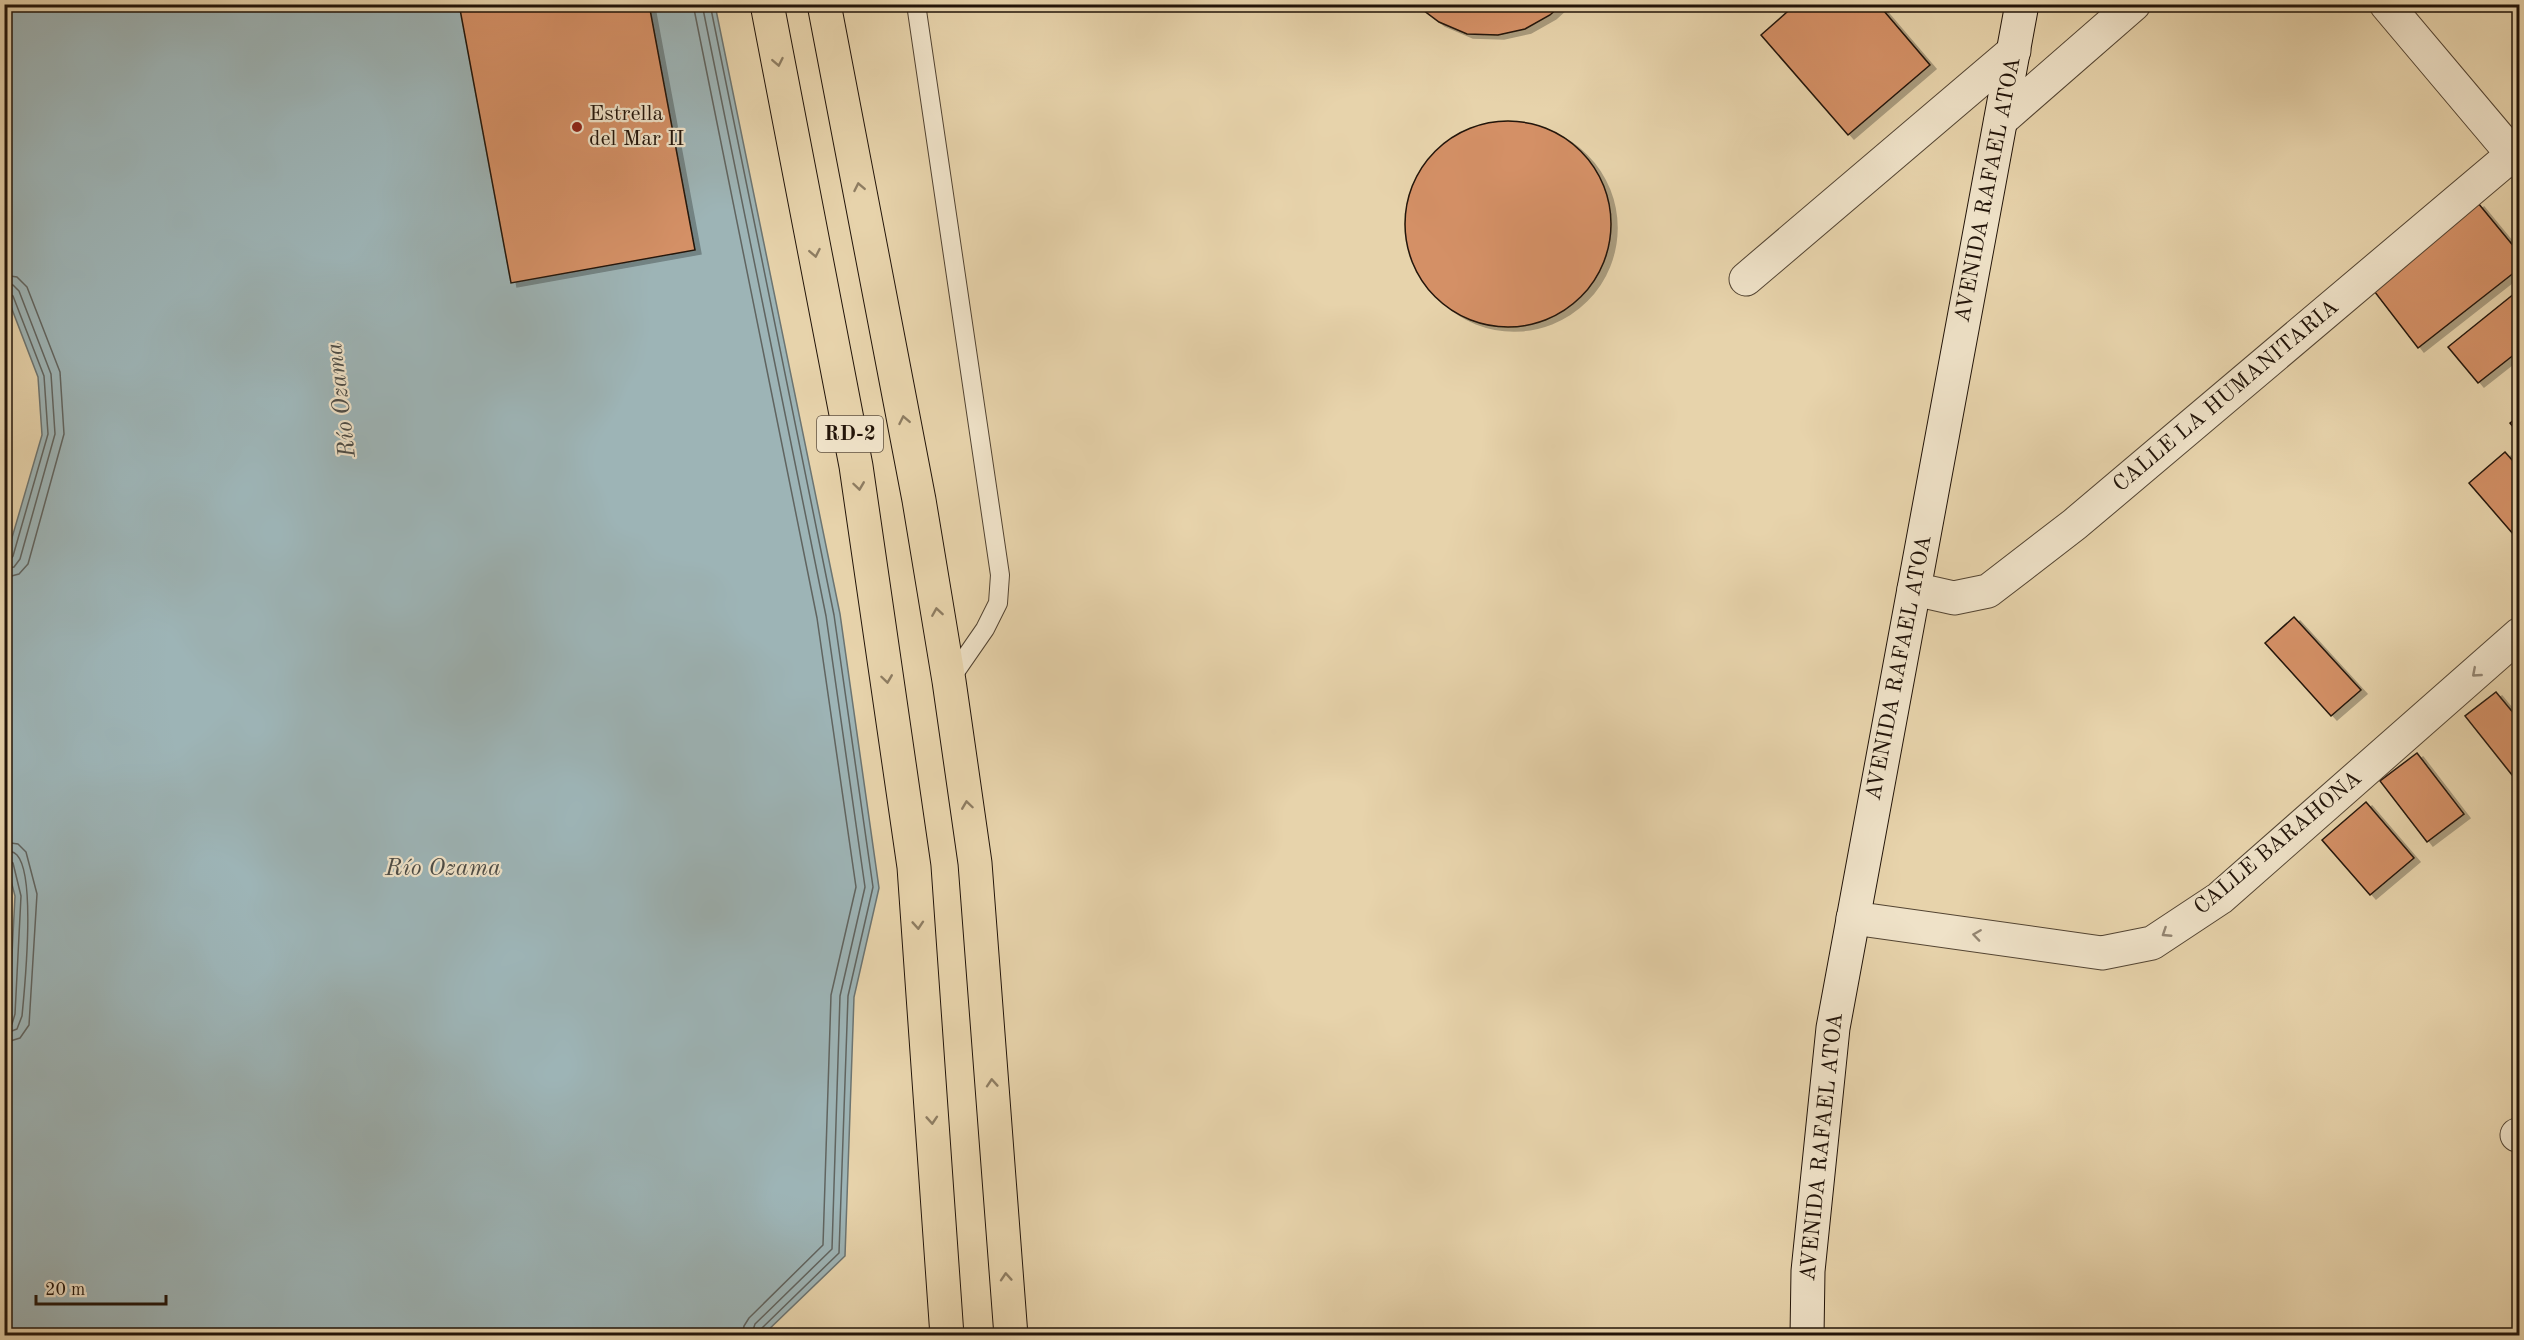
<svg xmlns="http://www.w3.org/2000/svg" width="2524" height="1340" font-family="'Old Standard TT',serif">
  <defs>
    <filter id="shadow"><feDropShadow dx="6" dy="4" stdDeviation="0" flood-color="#0004"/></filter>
  </defs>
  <rect width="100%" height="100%" fill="#e7d3ab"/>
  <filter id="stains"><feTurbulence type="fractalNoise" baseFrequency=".00333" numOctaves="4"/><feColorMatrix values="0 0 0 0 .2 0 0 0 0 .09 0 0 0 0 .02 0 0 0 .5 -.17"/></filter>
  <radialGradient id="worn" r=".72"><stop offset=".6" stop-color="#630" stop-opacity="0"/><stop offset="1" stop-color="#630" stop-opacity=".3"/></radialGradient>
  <path fill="#9db4b6" stroke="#6c7471" stroke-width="1.5" d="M5 5H715L840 614 879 888 854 997 845 1256 763 1335H5L4 1035 9 1013 15 896 4 853V565L42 435 38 377 5 291Z"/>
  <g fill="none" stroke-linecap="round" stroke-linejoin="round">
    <path stroke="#606460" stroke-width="1.5" d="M693 4 817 618 856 887 831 995 823 1245 749 1318 744 1326 742 1336
      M702 4 826 616 865 887 840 996 832 1249 755 1324 751 1336
      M710 4 834 615 873 887 848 996 839 1253 761 1329 759 1336
      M4 275 17 277 27 287 60 372 64 434 28 564 19 574 4 578
      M4 284 13 285 19 291 51 374 55 434 20 559 14 567 4 569
      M4 291 13 296 44 376 48 434 13 556 10 560 4 561
      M4 842 18 844 26 852 37 894 29 1025 20 1038 4 1043
      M4 851C9 851 13 851 17 855 36 876 25 985 22 1016L17 1029 4 1034
      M4 858 13 863 21 896 15 1014 12 1024 4 1027"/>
  </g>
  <path fill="#d49066" stroke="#221409" stroke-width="1.5" filter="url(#shadow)" d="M459 4H649L695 250 511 283Z
    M1415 4H1562L1550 15 1525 29 1498 35 1467 34 1439 22Z
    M1796 4H1878L1930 65 1848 135 1761 35Z
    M1405 224a103 103 0 1 1 206 0a103 103 0 1 1-206 0Z
    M2478 203 2520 254V268L2418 348 2371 287Z
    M2520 289V350L2478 383 2448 347Z
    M2520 415V435L2510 423Z
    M2505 452 2520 469V542L2469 483Z
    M2294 617 2361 690 2331 716 2265 643Z
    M2496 692 2520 721V785L2465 716Z
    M2417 753 2464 814 2427 842 2380 781Z
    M2366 802 2414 858 2370 895 2322 840Z"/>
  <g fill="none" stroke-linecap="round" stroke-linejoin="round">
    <g stroke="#534432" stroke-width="20">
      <path id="service" d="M916 4 1000 575 998 603 985 629 949 681"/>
    </g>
    <g stroke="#534432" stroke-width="35">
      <path id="minor" d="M2386 4 2520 163
        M2001 120 2134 4
        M1746 279 2014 51
        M1914 589 1954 598 1988 591 2075 524 2520 148
        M1853 918 2102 953 2152 943 2220 898 2520 634
        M2517 1135 2520 1134"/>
    </g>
    <g stroke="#221409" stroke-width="35">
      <path id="secondary" d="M1807 1336 1808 1271 1833 1028 2022 4"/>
    </g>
    <g stroke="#221409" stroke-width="35">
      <path id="primary" d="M767 4 856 466 914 867 947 1336
        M824 4 919 500 949 681 975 863 1011 1336"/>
    </g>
    <use href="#service" stroke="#efe2c8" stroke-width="18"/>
    <use href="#minor" stroke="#efe2c8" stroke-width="33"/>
    <use href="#secondary" stroke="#efe2c8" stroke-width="33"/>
    <use href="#primary" stroke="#e7d3ab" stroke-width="33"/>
  </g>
  <defs><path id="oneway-chevron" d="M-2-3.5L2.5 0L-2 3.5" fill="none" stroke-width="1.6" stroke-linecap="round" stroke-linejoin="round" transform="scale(1.5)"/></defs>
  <g stroke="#8e7d62">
    <use href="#oneway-chevron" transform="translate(778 62) rotate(79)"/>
    <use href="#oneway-chevron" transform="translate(859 187) rotate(-101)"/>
    <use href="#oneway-chevron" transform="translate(815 253) rotate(79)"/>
    <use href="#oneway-chevron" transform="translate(904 420) rotate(-101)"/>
    <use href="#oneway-chevron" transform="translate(859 486) rotate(82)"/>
    <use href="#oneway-chevron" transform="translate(937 612) rotate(-99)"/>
    <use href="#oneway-chevron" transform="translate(887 679) rotate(82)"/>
    <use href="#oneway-chevron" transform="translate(967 805) rotate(-98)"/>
    <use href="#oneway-chevron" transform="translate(918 925) rotate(86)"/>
    <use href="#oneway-chevron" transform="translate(992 1083) rotate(-94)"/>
    <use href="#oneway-chevron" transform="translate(932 1120) rotate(86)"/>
    <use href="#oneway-chevron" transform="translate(1006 1277) rotate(-94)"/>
  </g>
  <g stroke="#938572">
    <use href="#oneway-chevron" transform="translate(2476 673) rotate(139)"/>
    <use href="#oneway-chevron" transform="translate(2166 933) rotate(147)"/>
    <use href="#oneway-chevron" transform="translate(1977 935) rotate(-172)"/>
  </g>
  <circle fill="#8f2418" stroke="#efe2c8" stroke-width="2" cx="577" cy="127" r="6"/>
  <g text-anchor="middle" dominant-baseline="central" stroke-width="4.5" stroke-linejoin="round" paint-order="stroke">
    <rect fill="#efe2c8" stroke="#605242" stroke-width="1.5" x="817" y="416" width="66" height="36" rx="4.5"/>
    <g font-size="21" font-weight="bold" fill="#221409">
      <text x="850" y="434">RD-2</text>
    </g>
    <g font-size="22" fill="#221409" stroke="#efe2c8" text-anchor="start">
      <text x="589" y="114">Estrella<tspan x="589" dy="25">del Mar II</tspan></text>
    </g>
    <g font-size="22" fill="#221409" stroke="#efe2c8">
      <text transform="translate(1988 190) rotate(-79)">AVENIDA RAFAEL ATOA</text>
      <text transform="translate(2226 396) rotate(-40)">CALLE LA HUMANITARIA</text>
      <text transform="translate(1899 668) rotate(-79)">AVENIDA RAFAEL ATOA</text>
      <text transform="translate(2278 843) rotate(-40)">CALLE BARAHONA</text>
      <text transform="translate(1822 1147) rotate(-84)">AVENIDA RAFAEL ATOA</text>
    </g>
    <g font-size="24" font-style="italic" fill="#4d4c46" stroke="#efe2c8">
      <text transform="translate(342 400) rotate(-97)">Río Ozama</text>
      <text x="443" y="869">Río Ozama</text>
    </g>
  </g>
  <rect width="2524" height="1340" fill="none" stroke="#e7d3ab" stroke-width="24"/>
  <rect x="6" y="6" width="2512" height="1328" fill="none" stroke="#221409" stroke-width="3"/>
  <rect x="12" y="12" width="2500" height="1316" fill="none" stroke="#221409" stroke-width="1.5"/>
  <path d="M36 1295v9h130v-9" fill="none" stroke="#221409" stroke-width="3"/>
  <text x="45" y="1295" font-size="18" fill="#221409" stroke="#efe2c8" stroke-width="4.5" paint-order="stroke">20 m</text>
  <rect width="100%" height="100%" filter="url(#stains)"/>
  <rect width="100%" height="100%" fill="url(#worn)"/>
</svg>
